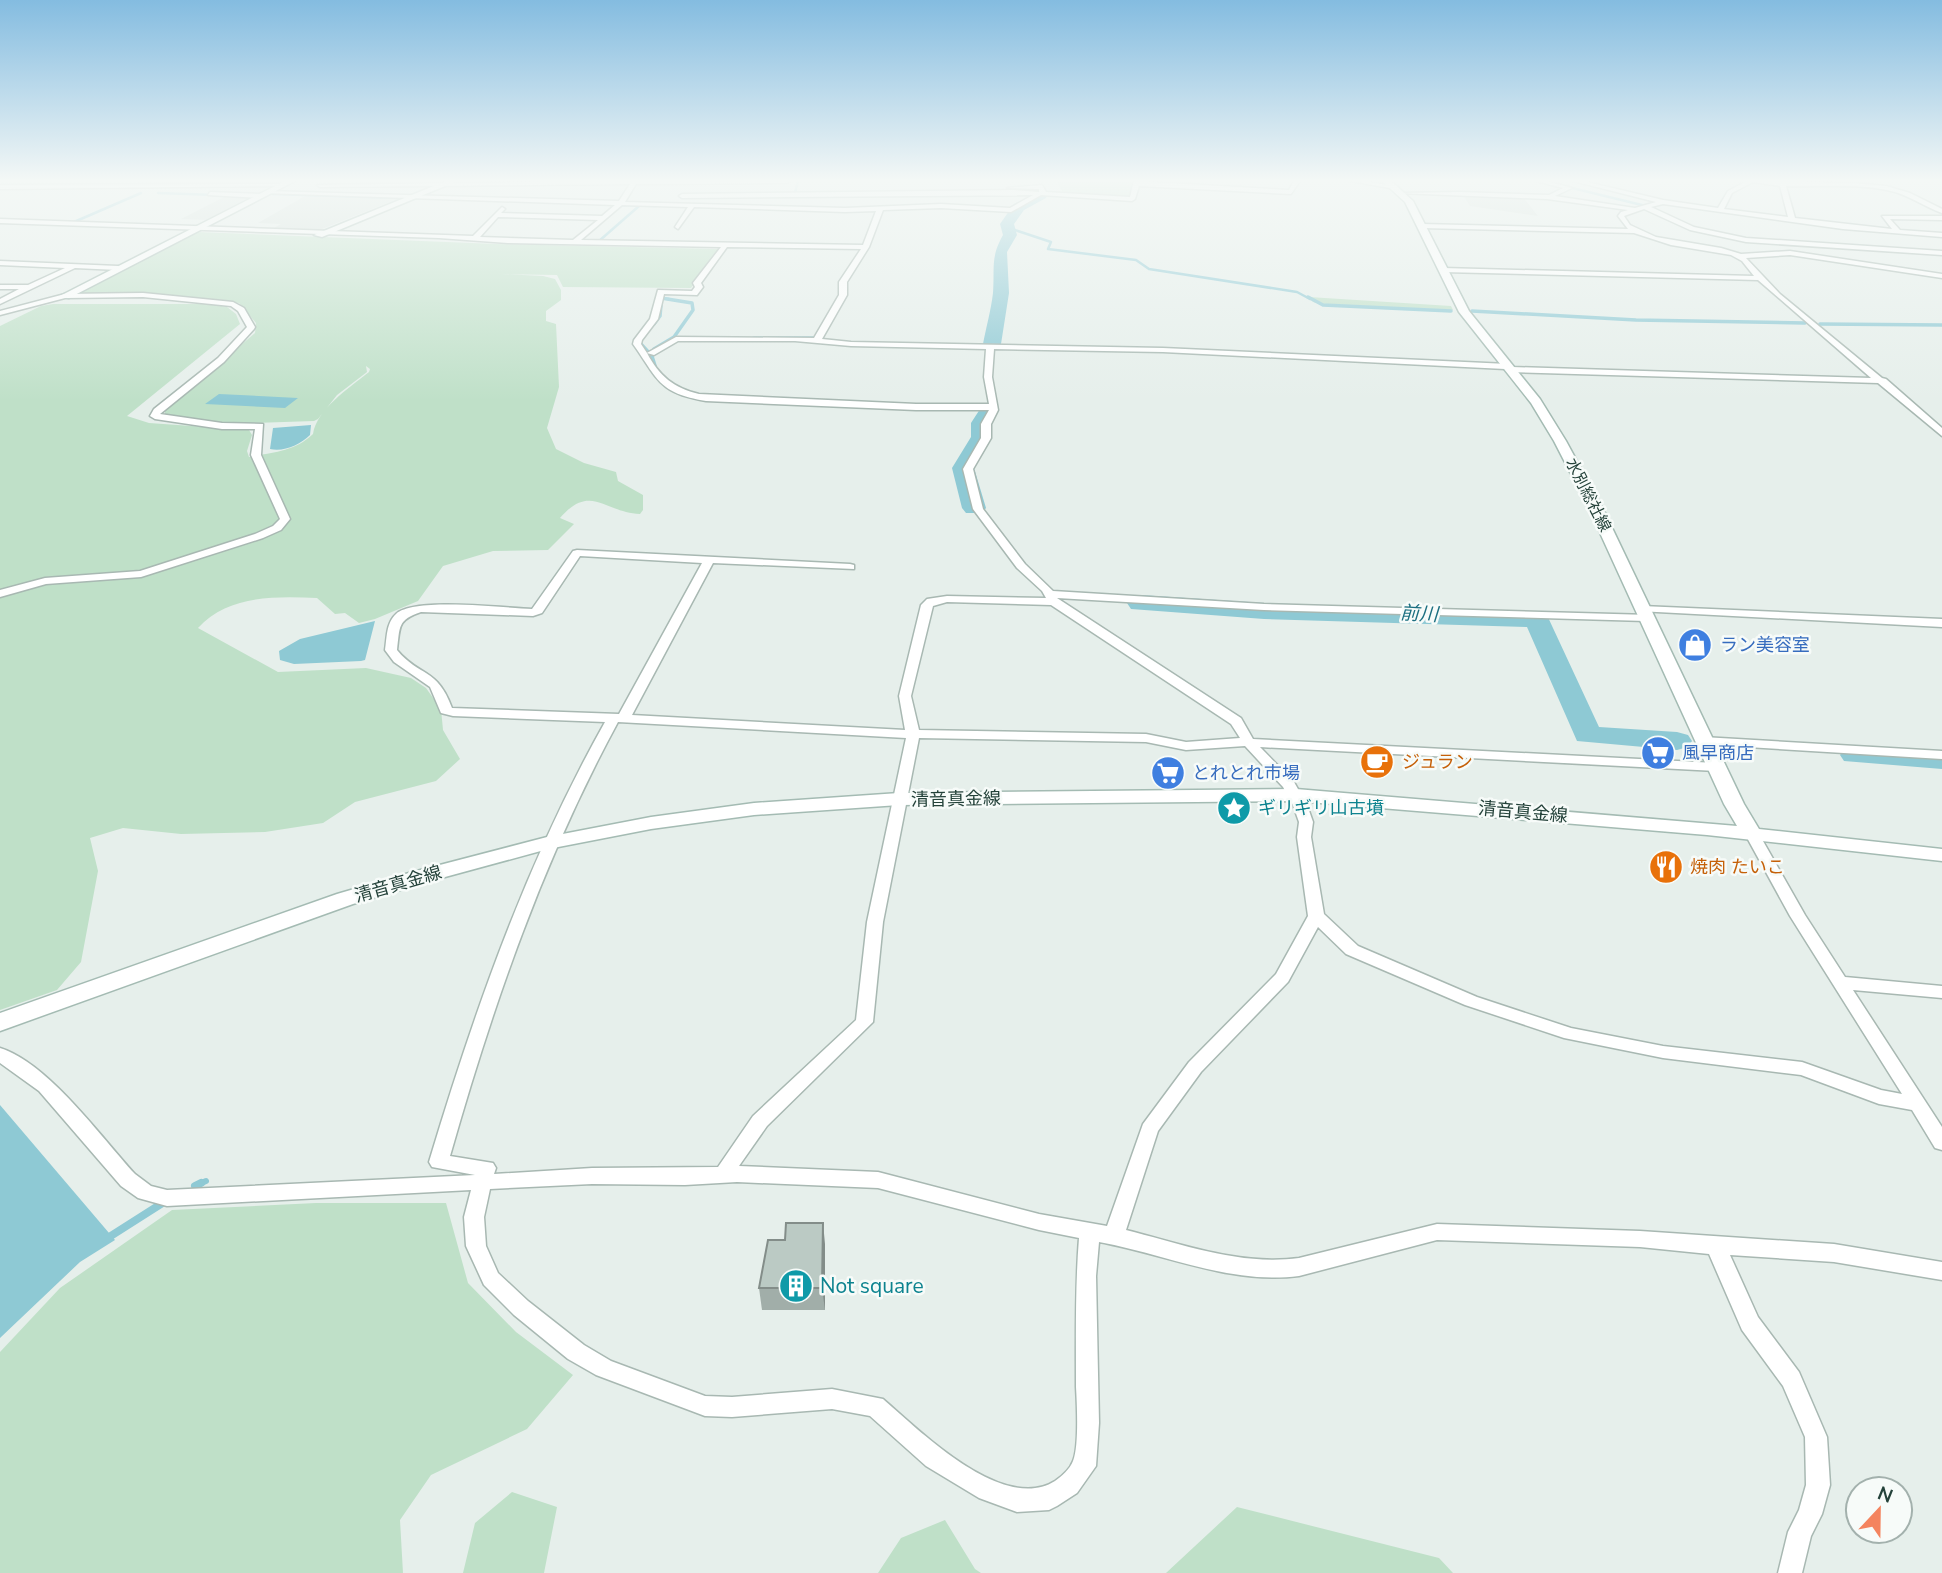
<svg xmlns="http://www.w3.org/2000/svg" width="1942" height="1573" font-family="'Nunito Sans','Noto Sans JP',sans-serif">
  <rect width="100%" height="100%" fill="#e6efeb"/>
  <path fill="#d4dfda" d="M1463 195 1522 196 1538 216 1470 206Z
    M226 196 255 197 208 220 181 219Z
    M305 196 397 199 317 231 272 229 281 224 258 223Z"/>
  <path fill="#bfe0c8" d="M1057 181H1134L1131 197 1063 194Z
    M197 232 496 244 719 249 691 288 563 287 557 275 501 274 543 276 555 279 561 290V300L546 311V321L556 324 559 387 547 428 556 449 584 463 616 472 618 481 643 495V510L640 514C605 513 591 482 560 518L574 524 548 550 493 551 443 566 418 601 375 619 359 623 345 613 335 614 317 598C276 596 228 595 198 628L278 672 366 668 411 678 426 688 441 709 443 730 460 759 436 781 355 802 323 823 265 832 181 834 123 828 90 838 98 871 81 962 57 990 0 1010V326L41 306 53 304H211L227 307 236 314 240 324 127 416 149 423 249 430 252 435 247 451 249 457C273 452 294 452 313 434 317 409 349 388 369 372L370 369 366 366 367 372 337 395 318 419 314 421 221 424 165 414V410L255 333 256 323 239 303 232 302 148 293 76 295Z
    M1309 297 1451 306 1453 310 1322 304 1313 302Z
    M316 1203H446L468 1283 516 1332 573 1375 527 1429 431 1475 400 1520 403 1573H0V1352L60 1288 172 1210Z
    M512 1492 557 1507 544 1573H463L475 1523Z
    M1237 1507 1439 1558 1453 1573H1166Z
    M945 1520 975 1569 981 1573H878L901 1538Z"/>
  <path fill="#8ec9d4" d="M219 394 298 398 285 408 205 404Z
    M311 425 310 435C300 445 284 452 270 449L273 428Z
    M375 621 365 660 361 661 294 664 280 660 279 651 300 639Z
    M0 1105 115 1240 80 1262 0 1338Z"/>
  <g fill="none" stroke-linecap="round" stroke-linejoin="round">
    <path stroke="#8ec9d4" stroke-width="2.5" d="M1564 186 1650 207
      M158 193 217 195
      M795 193 798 181
      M273 194 399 198
      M616 205 655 206
      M74 222 141 193
      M1009 228 1051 242 1048 249 1136 260 1149 269 1297 292 1310 299
      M599 241 639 206
      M661 298 669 299"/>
    <path stroke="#8ec9d4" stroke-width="3.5" d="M1308 297 1323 305 1451 311
      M1472 311 1636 320 1805 323
      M654 324 660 316 661 305
      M1820 324 1942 325
      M754 338H815
      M640 343 652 356 656 369
      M654 349 674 337 693 310 692 303 661 298"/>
    <path stroke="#8ec9d4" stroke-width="6" d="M197 1185 206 1181"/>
    <path stroke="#8ec9d4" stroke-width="8" d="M195 1186 201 1183
      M106 1239 161 1204"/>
    <path fill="#8ec9d4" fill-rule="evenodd" d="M1041 191 1048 195 1046 198 1024 210 1014 224 1017 235 1007 252 1009 293 1001 344 992 349 986 348 983 344C986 328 991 310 993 293 995 268 990 258 1003 235L1000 224 1014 204Z
      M989 404 996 406 999 410 991 423V437L974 468 986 508 982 513H966L962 508 952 468 971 437V423L982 406Z
      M1140 595 1264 603 1546 613 1599 727 1677 732 1688 735 1692 741 1688 747 1677 750 1577 741 1527 627 1264 619 1131 609 1127 603 1131 597Z
      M1855 746 1942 751V769L1844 761 1840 755 1844 749Z"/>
    <g stroke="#a8b8b2" stroke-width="3">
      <path id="street" d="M594 181H790L787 183 636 184 625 202 845 208 941 204 1010 208 1033 195 682 198 679 196 682 194 1014 190 1039 192V189L1007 188 1042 185 1046 192 1130 197 1134 181 1289 190 1294 181H1300L1291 194 1139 186 1135 199 1132 201 1041 195 1011 212 941 208 883 210 869 247 847 282V295L822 339 851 342 1163 348 1508 364 1512 367 1871 378 1758 280 1443 272 1439 270 1443 268 1754 276 1742 261 1731 255 1671 245 1634 233 1422 228 1419 226 1422 224 1628 229 1618 216 1621 212 1628 210 1547 199 1399 193 1460 192 1549 195 1563 188 1536 181H1546L1572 188 1555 196 1635 208 1656 202 1573 181H1583L1663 200 1718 208 1728 191 1747 181H1765L1853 183 1886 186 1910 193 1942 209V213C1925 207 1909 195 1891 191 1857 183 1821 187 1786 186L1795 218 1892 229 1882 216H1942V220L1890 219 1900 230 1942 233V237L1843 229 1663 204 1651 207 1694 227 1746 238 1942 251V255L1746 242 1690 230 1644 209 1624 216 1630 225 1656 237 1721 248 1741 254 1790 251 1942 274V278L1790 255 1746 258 1780 294 1882 378 1886 379 1942 428V436L1878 383 1509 372 1505 369 1163 352 994 349 992 377 998 410 991 424V438L973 469 983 509 1025 564 1053 591 1264 604 1650 615V619L1646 621 1264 610 1057 598 1241 718 1253 739 1716 763 1723 767 1716 771 1260 747 1294 782 1307 805 1313 822 1311 837 1324 914 1358 946 1477 997 1571 1028 1663 1046 1802 1062 1881 1090 1902 1094 1790 916 1745 834 1752 830 1759 834 1805 915 1845 977 1942 986V998L1853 990 1942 1127V1150L1935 1148 1912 1110 1879 1104 1801 1075 1663 1058 1564 1038 1465 1005 1346 954 1318 927 1288 982 1201 1072 1158 1131 1126 1230C1182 1244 1240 1266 1299 1258L1437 1224 1640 1231 1834 1244 1942 1262V1280L1834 1262 1730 1255 1758 1317 1799 1372 1827 1437 1830 1485 1822 1514 1811 1536 1802 1573H1778L1788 1532 1799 1510 1806 1485 1805 1437 1783 1386 1742 1330 1709 1254 1640 1247 1437 1240 1299 1276C1231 1285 1165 1254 1099 1242L1096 1276 1099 1423 1096 1466 1077 1493 1057 1506 1049 1510 1017 1512 979 1498 926 1466 870 1416 832 1409 732 1417 705 1416 596 1375 568 1359 514 1315 484 1285 466 1246 464 1217 471 1190 167 1206 138 1198 121 1186 39 1091 0 1063V1048C48 1063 101 1137 135 1174L151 1186 167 1190 475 1175 432 1167 429 1162C475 1009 527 861 605 722L453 716 441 713 430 687 394 662 385 650C387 638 386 623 396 614 414 597 504 608 532 609L573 551 577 550 850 564 854 565V569L713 563 632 715 905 730 899 696 921 605 927 599 947 596 1046 598 1042 591 1017 568 973 509 963 469 981 438V424L989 410H916L706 401C658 393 658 379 633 344L634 340 650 319 658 290 692 291 695 287 693 283 721 247 508 243 439 238 0 223V219L473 236 502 207 505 209 501 213 602 216 615 205 264 193 267 191 619 201 630 184 320 187 317 185ZM1753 182 1780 186 1788 217 1724 209 1732 193ZM622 205 688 207 675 227 678 229 694 207 845 212 876 211 863 245 581 240ZM498 217 598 220 573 240 480 237ZM727 247 861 249 839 282V295L814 338 676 337 647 353 641 344 642 340 658 319 664 294 697 295 703 287 701 283ZM678 341H795L851 346 986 349 984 377 989 404H916L699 394C674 388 659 376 647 353L654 355ZM580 556 702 563 619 714 452 708C437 667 419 677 397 650 400 627 397 620 421 612L533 616 542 613ZM947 602 1051 605 1231 724 1240 738 1186 742 1146 734 919 730 911 696 933 606ZM618 722 906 738 867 922 856 1020 753 1116 718 1167 592 1168 494 1174 496 1168 493 1163 450 1156C493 1005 543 860 618 722ZM919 738 1146 742 1186 750 1245 746 1283 787 1293 805 1299 822 1297 837 1308 916 1276 974 1189 1062 1143 1124 1107 1226 1039 1214 878 1172 739 1166 767 1126 873 1022 883 922ZM737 1182 878 1188 1039 1230 1079 1238C1075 1288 1076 1337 1076 1387 1077 1404 1079 1447 1073 1461 1070 1469 1061 1477 1055 1481 1003 1514 919 1430 883 1399L832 1389 732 1397 705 1396 611 1361 584 1345 528 1301 498 1273 486 1246 484 1217 490 1189 592 1184 685 1185Z
        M1351 181H1365L1398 187 1395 189Z
        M0 185 279 184 282 186 0 189Z
        M210 192 261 194 264 196 261 198 208 195Z
        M0 261 118 266 122 268 118 270 75 268 0 304V299L19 289H0V285H28L65 268 0 265Z
        M143 293 233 302 244 308 255 327 254 329 224 362 160 414 222 423 263 424 261 455 290 519 281 530 263 538 141 577 46 584 0 597V590L45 578 140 571 255 534 273 526 280 519 251 455 255 429H222L155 419 150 416 154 409 218 358 247 327 238 311 231 306 143 297 65 298 0 315V311L65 294Z
        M1642 606 1942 619V627L1638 611V607Z
        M1703 737 1942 751V759L1698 744 1696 741Z"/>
    </g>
    <g stroke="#a4bbb3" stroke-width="3">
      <path id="secondary" d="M285 181H295L69 298 60 296Z
        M446 181H457L322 237 314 235Z
        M1382 181H1391L1413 201 1469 311 1540 399 1566 441 1604 511 1744 804 1759 829 1942 849V861L1707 835 1296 801 899 805 754 815 651 829 548 849 423 883 353 904 0 1031V1013L337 894 409 873 547 837 651 817 754 803 899 793 1296 789 1737 826 1724 804 1590 511 1554 441 1531 403 1459 312 1405 202Z"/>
    </g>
    <use href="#street" fill="#fff" fill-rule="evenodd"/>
    <use href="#secondary" fill="#fff" fill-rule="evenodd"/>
  </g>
  <path fill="#a1aea9" d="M825 1244V1310H762L759 1288Z"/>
  <path fill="#838d89" d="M823 1223 825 1244V1310L822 1288Z"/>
  <path fill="#bbcac4" stroke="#838d89" stroke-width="2" d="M786 1223H823L822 1288H759L768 1240H785Z"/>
  <linearGradient id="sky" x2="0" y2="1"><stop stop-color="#84bce0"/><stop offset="0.45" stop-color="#f4f8f6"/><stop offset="1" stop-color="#f4f8f6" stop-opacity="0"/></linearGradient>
  <rect width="1942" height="401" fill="url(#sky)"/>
  <defs>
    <g id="shop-disc" transform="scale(1.75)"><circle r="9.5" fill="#3f7fe0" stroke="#f7fbf9"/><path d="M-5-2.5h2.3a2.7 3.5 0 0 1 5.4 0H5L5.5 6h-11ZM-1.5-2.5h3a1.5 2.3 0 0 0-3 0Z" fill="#fff"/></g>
    <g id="supermarket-disc" transform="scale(1.75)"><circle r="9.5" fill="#3f7fe0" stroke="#f7fbf9"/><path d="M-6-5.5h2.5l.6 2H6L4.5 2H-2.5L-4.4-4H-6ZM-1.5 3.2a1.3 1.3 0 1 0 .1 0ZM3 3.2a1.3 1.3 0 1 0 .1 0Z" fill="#fff"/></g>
    <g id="cafe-disc" transform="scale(1.75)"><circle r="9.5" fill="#e8710a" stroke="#f7fbf9"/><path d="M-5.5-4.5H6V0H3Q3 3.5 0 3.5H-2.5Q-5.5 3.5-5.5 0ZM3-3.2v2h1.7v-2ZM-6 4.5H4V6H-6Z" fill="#fff"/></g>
    <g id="sight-disc" transform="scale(1.75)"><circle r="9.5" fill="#0f9aa8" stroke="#f7fbf9"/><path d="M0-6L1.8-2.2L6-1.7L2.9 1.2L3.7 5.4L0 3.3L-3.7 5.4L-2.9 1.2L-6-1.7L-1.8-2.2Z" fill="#fff"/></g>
    <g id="restaurant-disc" transform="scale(1.75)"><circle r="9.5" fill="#e8710a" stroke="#f7fbf9"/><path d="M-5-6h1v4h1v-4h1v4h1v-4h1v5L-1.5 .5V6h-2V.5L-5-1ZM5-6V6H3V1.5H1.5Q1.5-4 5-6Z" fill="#fff"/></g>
    <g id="building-disc" transform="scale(1.75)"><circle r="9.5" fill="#0f9aa8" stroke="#f7fbf9"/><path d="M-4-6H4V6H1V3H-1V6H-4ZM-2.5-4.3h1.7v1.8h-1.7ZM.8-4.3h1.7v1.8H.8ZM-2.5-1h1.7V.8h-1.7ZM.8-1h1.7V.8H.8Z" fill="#fff"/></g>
  </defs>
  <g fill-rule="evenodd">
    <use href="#shop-disc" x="1695" y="645"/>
    <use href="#supermarket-disc" x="1658" y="753"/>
    <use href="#cafe-disc" x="1377" y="762"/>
    <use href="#supermarket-disc" x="1168" y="773"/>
    <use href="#sight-disc" x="1234" y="808"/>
    <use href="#restaurant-disc" x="1666" y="867"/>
    <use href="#building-disc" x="796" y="1286"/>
  </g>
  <g text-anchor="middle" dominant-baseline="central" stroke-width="5" stroke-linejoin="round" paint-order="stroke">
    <g font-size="16" fill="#24423a" stroke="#f7fbf9">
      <text transform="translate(1588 495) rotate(63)">水別総社線</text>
    </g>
    <g font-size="18" fill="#366cbe" stroke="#f7fbf9" text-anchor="start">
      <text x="1720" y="645">ラン美容室</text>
      <text x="1682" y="753">風早商店</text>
      <text x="1192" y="773">とれとれ市場</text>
    </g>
    <g font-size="18" fill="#c56008" stroke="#f7fbf9" text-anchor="start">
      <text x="1402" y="762">ジュラン</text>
      <text x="1690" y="867">焼肉 たいこ</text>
    </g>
    <g font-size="18" fill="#24423a" stroke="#f7fbf9">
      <text transform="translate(956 799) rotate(-1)">清音真金線</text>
      <text transform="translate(1523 812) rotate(5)">清音真金線</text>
      <text transform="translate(398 884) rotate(-16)">清音真金線</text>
    </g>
    <g font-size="18" fill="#0d838f" stroke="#f7fbf9" text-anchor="start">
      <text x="1258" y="808">ギリギリ山古墳</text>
    </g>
    <g font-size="19" font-style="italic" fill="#1c6f80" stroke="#f7fbf9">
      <text transform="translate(1419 614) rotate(3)">前川</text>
    </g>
    <g font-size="21" fill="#0d838f" stroke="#f7fbf9" text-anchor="start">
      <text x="820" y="1286">Not square</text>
    </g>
  </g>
  <g transform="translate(1879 1510) rotate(22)"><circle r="33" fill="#f7fbf9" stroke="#a3b1ad" stroke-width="2"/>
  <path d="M0-5L12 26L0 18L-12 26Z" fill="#f4845f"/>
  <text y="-10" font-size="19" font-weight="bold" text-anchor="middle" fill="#24423a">N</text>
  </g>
</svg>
